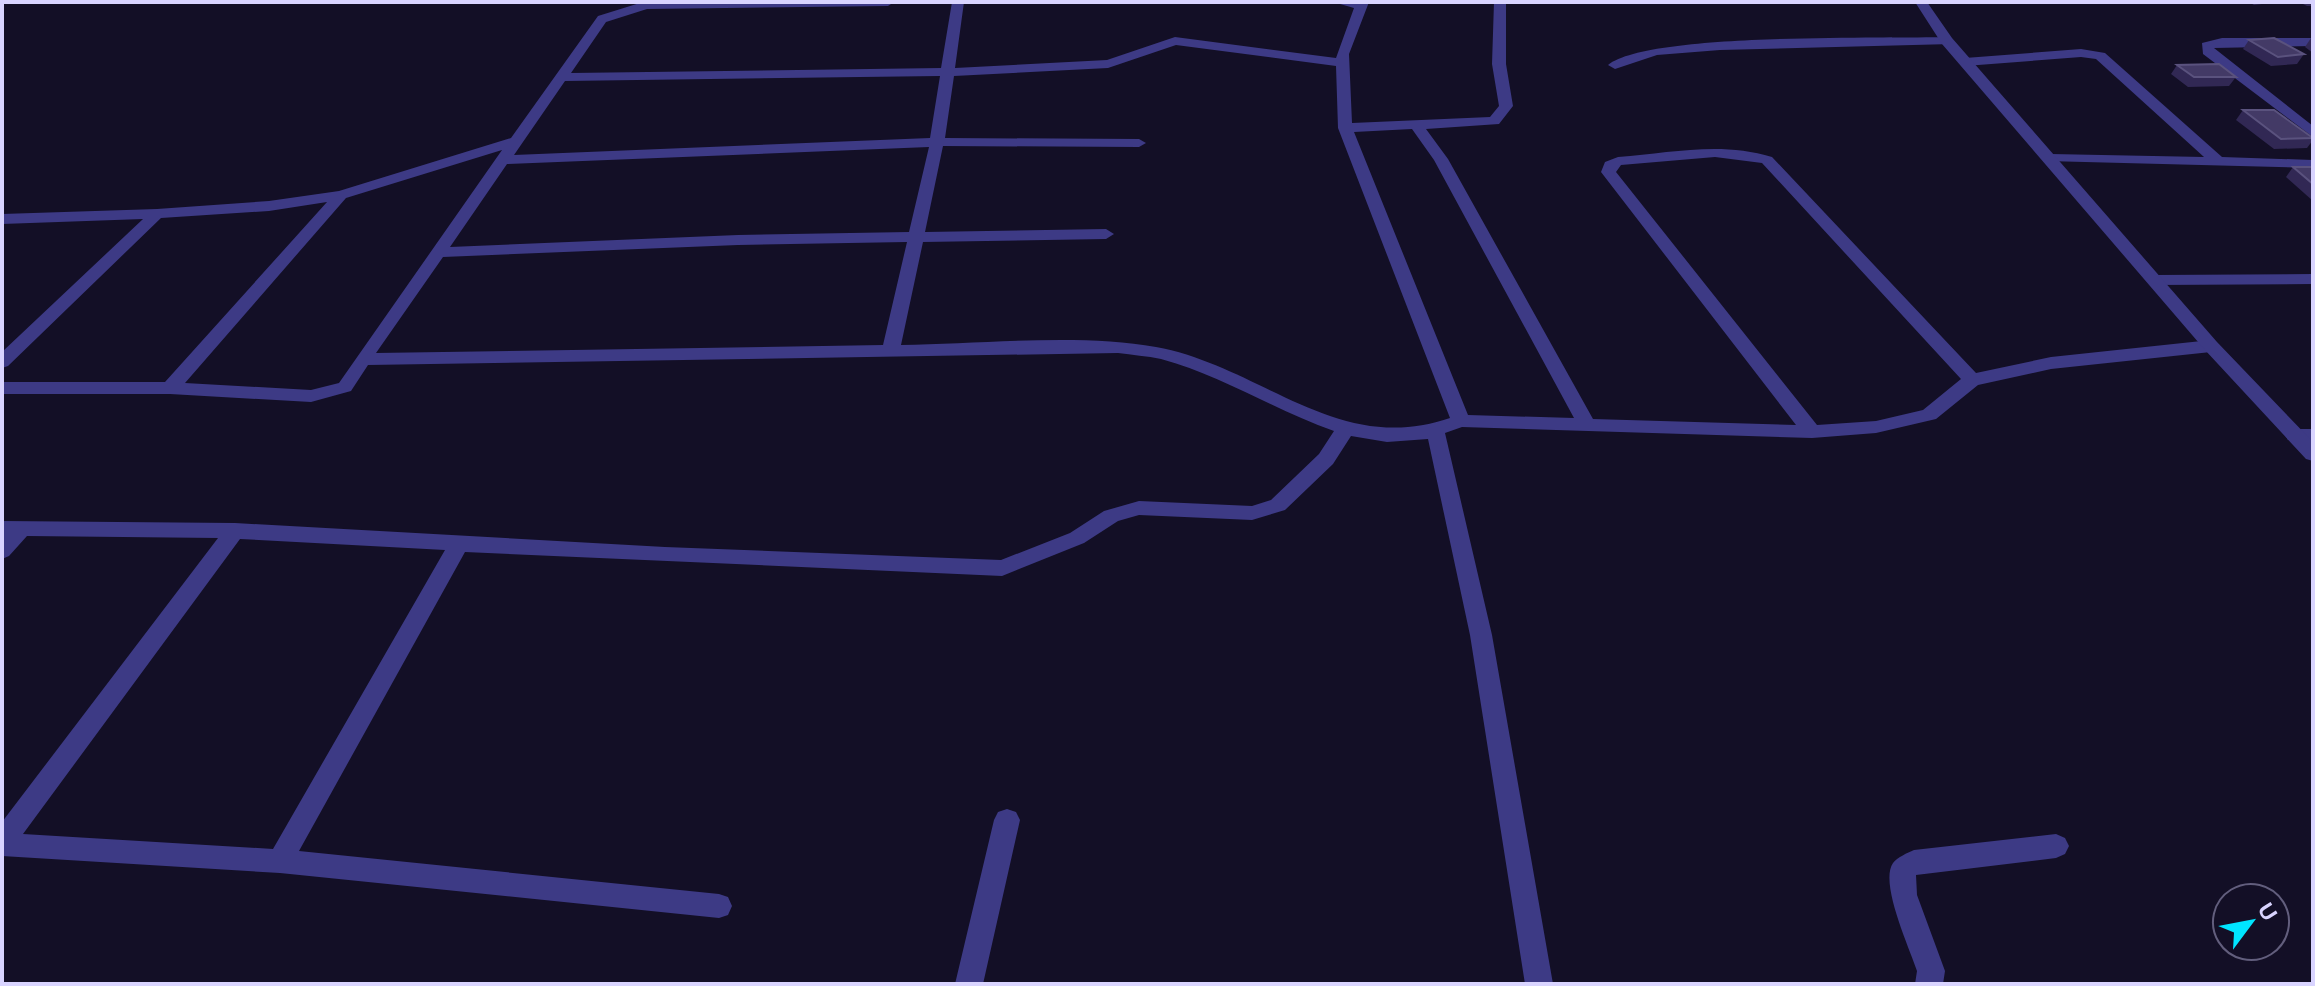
<svg xmlns="http://www.w3.org/2000/svg" width="2315" height="986" font-family="Arial,sans-serif">
  <rect width="100%" height="100%" fill="#130f26"/>
  <g fill="none" stroke-linecap="round" stroke-linejoin="round">
    <path fill="#3d3a85" fill-rule="evenodd" d="M643 2H894L888 6 647 9 606 22 571 73 941 68 952 2H964L955 68 1107 60 1175 37 1336 58 1354 8 1333 2H1369L1349 54 1352 123 1490 117 1499 106 1492 64 1494 2H1506V64L1513 106 1499 124 1426 129 1448 159 1593 419 1796 425 1601 172 1605 162 1618 157C1670 153 1721 141 1772 157L1976 373 2051 357 2211 340 2220 346 2211 352 2051 369 1978 385 1936 419 1876 433 1812 438 1462 427 1445 433 1492 635 1553 984H1525L1470 635 1428 439 1387 442 1351 436 1333 464 1285 510 1252 520 1139 515 1118 521 1084 543 1002 576 465 552 299 851 719 894 728 897 732 906 728 915 719 918 280 873 2 856V822L218 538 27 536 9 556 2 559V521L235 523 665 547 1001 560 1070 533 1104 511 1139 501 1252 506 1271 500 1319 454 1334 431C1276 411 1221 375 1161 359 1147 356 1132 355 1118 353L368 365 351 391 311 402 170 394H2V382H165L327 202 269 211 161 218 8 366 2 368V352L143 219 2 224V214L157 209 269 201 339 191 511 138 598 16ZM1176 45 1336 66 1338 128 1450 418C1338 457 1261 366 1156 347 1080 333 980 344 901 345L923 242 1106 239 1114 234 1106 229 925 232 943 146 1139 147 1146 143 1139 139 945 138 954 76 1108 68ZM940 76 930 138 514 155 565 81ZM1412 129 1434 160 1574 418 1468 415 1354 132ZM929 147 909 232 738 235 450 247 507 164ZM502 150 339 383 311 390 185 383 346 198ZM1715 157 1762 163 1961 379 1923 410 1876 421 1817 425 1616 172 1621 165ZM907 242 883 345 376 353 443 257 738 245ZM240 539 445 550 273 849 23 834Z
      M1947 37 1953 41 1952 44 1720 50 1657 55 1615 69 1608 65C1649 32 1884 39 1947 37Z
      M2222 38H2313V46L2214 48 2313 126V137L2203 54 2202 43Z
      M2081 49 2105 53 2222 157 2313 160V168L2046 161V155L2051 154 2204 157 2096 59 2081 57 1965 66 1958 62 1965 58Z
      M2313 274V284L2155 285 2147 280 2155 275Z
      M2295 429H2313V441L2288 440 2285 435 2288 430Z
      M1007 809 1016 812 1020 820 983 984H955L994 820 998 812Z
      M2056 834 2065 838 2069 846 2065 854 2056 858 1916 875 1917 895 1945 971 1943 984H1915L1917 971C1910 949 1879 883 1893 863 1898 857 1907 853 1914 850Z"/>
    <path fill="#3d3a85" fill-rule="evenodd" d="M1915 2H1927L1952 38 2217 342 2313 442V461L2306 459 2205 350 1942 44Z"/>
  </g>
  <path fill="#312854" d="M2249 2H2278L2254 5Z
    M2299 2H2313V6H2307Z
    M2311 38H2313V53L2305 47Z
    M2249 40 2304 54 2297 64 2271 66 2243 49Z
    M2177 65 2236 77 2229 86 2188 87 2171 74Z
    M2243 110 2313 138V140L2307 148 2274 149 2236 120Z
    M2293 167H2313V201L2286 177Z"/>
  <path fill="#433a66" stroke="#5a527e" stroke-width="2" d="M2274 38 2304 54 2278 57 2249 40Z
    M2219 64 2236 77H2194L2177 65Z
    M2243 110H2274L2313 138 2281 139Z
    M2293 167H2313V184Z"/>
  <rect width="2315" height="986" fill="none" stroke="#d9d4ff" stroke-width="8"/>
  <g transform="translate(2251 922) rotate(58)"><circle r="38" fill="#130f26" stroke="#625e7d" stroke-width="2"/>
  <path d="M0-6L14 30L0 20L-14 30Z" fill="#00e5ff"/>
  <text y="-12" font-size="22" font-weight="bold" text-anchor="middle" fill="#d9d4ff">U</text>
  </g>
</svg>
